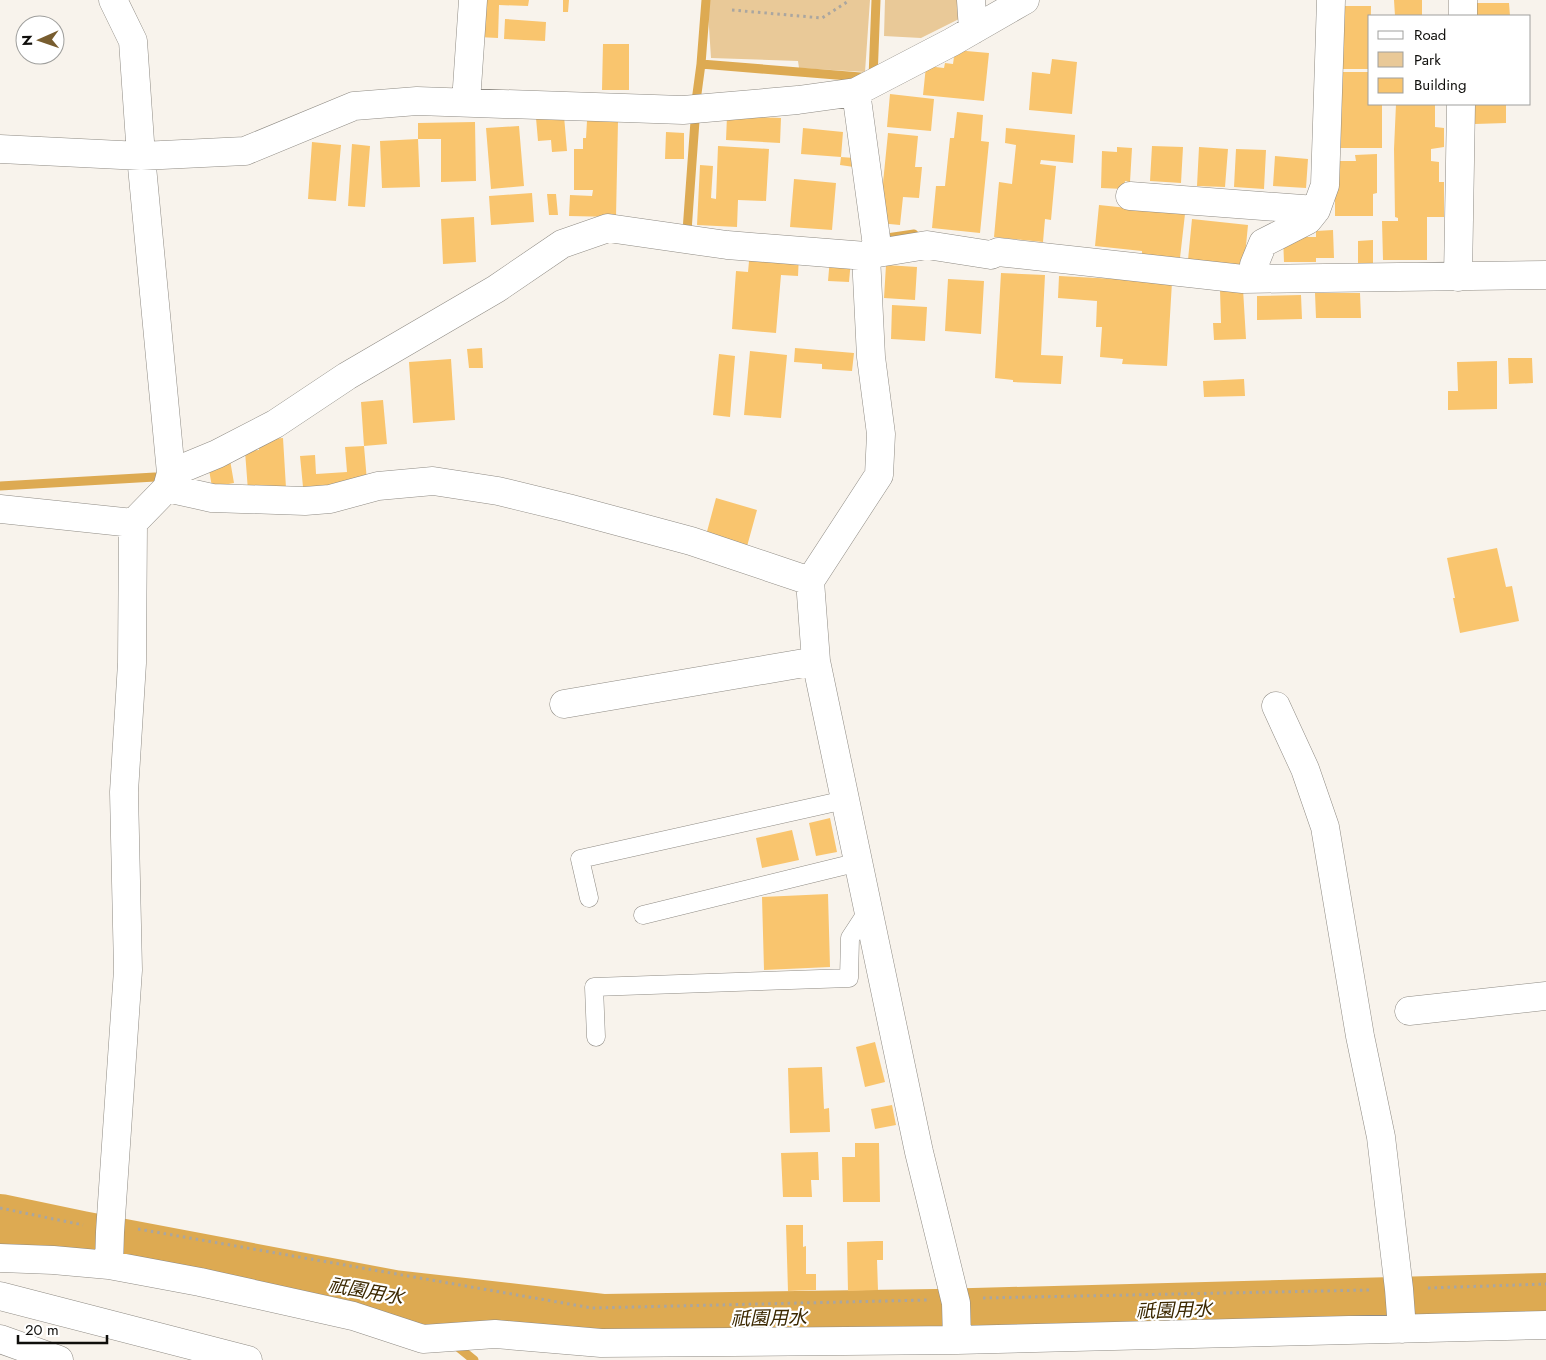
<svg xmlns="http://www.w3.org/2000/svg" width="1546" height="1360" font-family="Jost,'Noto Sans JP',sans-serif">
  <rect width="100%" height="100%" fill="#f8f3ec"/>
  <path fill="#e9c998" d="M709 0H870L865 72 799 68 798 61 711 58 708 12Z
    M885 0H964L965 16 921 38 884 36Z"/>
  <g fill="none" stroke-linecap="round" stroke-linejoin="round">
    <path stroke="#ddaa52" stroke-width="9" d="M701 64 873 78 876 0
      M696 101 701 64 706 0
      M687 231 695 121
      M880 239 914 234
      M0 486 155 477
      M394 1297 439 1332
      M453 1343 474 1360"/>
    <path stroke="#ddaa52" stroke-width="54" d="M0 1221 81 1238 394 1297 604 1321 937 1316 1546 1300"/>
  </g>
  <path fill="#f9c56e" d="M480 0H529L528 6 499 5 498 38 478 37Z
    M563 0H569L568 12H563Z
    M1394 0H1422V16H1395Z
    M1473 3H1509L1510 16H1474Z
    M1337 6H1371L1370 69H1338Z
    M505 19 546 22 545 41 504 39Z
    M603 44H629V90H602Z
    M955 50 989 53 984 101 923 95 926 66 944 68 945 63 953 64Z
    M1052 59 1077 62 1072 114 1029 110 1032 72 1050 74Z
    M1334 72H1370V104H1382V148H1335Z
    M890 94 934 99 931 131 887 127Z
    M1396 104H1435V127L1444 128V147L1431 149V161L1439 162V182H1444V217H1427V260H1383L1382 221H1398V218L1395 217 1394 149Z
    M1469 104H1506V123L1475 124V108Z
    M957 112 983 115 981 141 989 142 980 233 932 228 936 186H945L950 138H954Z
    M564 116 567 151 552 152 551 140 538 141 536 118Z
    M727 116 781 118 780 143 726 140Z
    M587 121H618L616 217 569 216 570 195 592 196 593 190H574V149H583V138H586Z
    M475 122 476 181 441 182V139H418V123Z
    M519 126 524 186 491 189 486 128Z
    M803 128 843 132 841 157 801 154Z
    M1006 128 1075 135 1073 163 1041 160 1040 164 1056 166 1051 220 1045 219 1043 242 994 237 999 182 1012 184 1016 145 1005 143Z
    M666 132 684 133V159H665Z
    M888 133 918 136 915 167H922L919 198 903 197 900 225 879 223Z
    M418 139 420 187 382 188 380 141Z
    M312 142 341 145 336 201 308 199Z
    M352 144 370 146 365 207 348 206Z
    M718 146 769 149 766 201 738 200 737 227 697 225 700 165 713 166 711 198 716 199Z
    M1152 146 1183 147 1181 183 1150 181Z
    M1117 147 1132 148 1130 182 1125 181 1124 189 1101 188 1102 151 1117 152Z
    M1199 147 1228 149 1225 187 1197 186Z
    M1236 149 1266 150 1264 189 1234 187Z
    M1377 154V193L1373 194V216H1335V161H1356L1355 155Z
    M1275 156 1308 159 1306 188 1273 186Z
    M841 157 854 158V167L840 165Z
    M794 179 836 183 832 230 790 227Z
    M532 193 534 222 491 225 489 196Z
    M547 194H556L558 215H549Z
    M1099 205 1185 214 1180 258 1142 254V251L1095 246Z
    M474 217 476 262 443 264 441 219Z
    M1192 219 1248 225 1244 266 1188 260Z
    M1333 230 1334 258H1316V262H1284L1283 237H1316V231Z
    M1373 240V264H1358V241Z
    M750 251 799 255 798 276 781 275 776 333 732 329 736 271 748 272Z
    M830 258 851 260 849 282 828 281Z
    M886 265 917 267 915 300 884 298Z
    M1001 273 1045 275 1041 355 1063 356 1061 384 1013 382V380L995 378Z
    M1059 276 1172 282 1167 366 1122 364 1123 359 1100 357 1102 327H1096L1097 301 1058 298Z
    M948 279 984 281 981 334 945 331Z
    M1243 289 1246 339 1214 340 1213 323H1221L1220 290Z
    M1315 293H1360L1361 318H1316Z
    M1301 295 1302 319 1257 320V296Z
    M892 305 927 307 925 341 891 339Z
    M482 348 483 368H469L467 349Z
    M795 348 854 353 852 371 822 369V364L794 362Z
    M750 351 787 355 781 418 744 415Z
    M719 354 735 356 730 417 713 415Z
    M1508 358H1532L1533 383 1509 384Z
    M451 359 455 420 413 423 409 362Z
    M1497 361V409L1448 410V391H1458L1457 362Z
    M1244 379 1245 396 1204 397 1203 381Z
    M383 400 387 444 364 446 367 481 318 493 317 486 303 487 300 456 315 455 316 474 347 472 345 447 364 446 361 402Z
    M283 438 286 488 248 491 245 451 259 450V440Z
    M230 460 234 483 212 487 208 464Z
    M716 498 757 510 746 550 705 539Z
    M1497 548 1506 587 1512 586 1519 621 1460 633 1453 598H1455L1447 558Z
    M830 818 837 852 816 856 809 823Z
    M792 830 799 860 762 868 756 838Z
    M828 894 830 967 764 970 762 897Z
    M875 1042 885 1082 865 1087 856 1047Z
    M822 1067 824 1109 829 1108 830 1132 790 1133 788 1068Z
    M892 1105 896 1125 875 1129 871 1109Z
    M855 1143H879L880 1202H843L842 1157H855Z
    M818 1152 819 1180H811L812 1197H783L781 1153Z
    M786 1225H803V1247L806 1246V1274H816V1290L788 1291Z
    M877 1241H883V1260H877L878 1290 848 1291 847 1242Z"/>
  <g fill="none" stroke-linecap="round" stroke-linejoin="round">
    <g stroke="#8f8b84" stroke-width="19">
      <path id="service" d="M589 898 580 859 845 800
        M643 915 859 862
        M596 1037 594 987 849 978 850 938 869 909"/>
    </g>
    <g stroke="#8f8b84" stroke-width="29">
      <path id="minor" d="M971 0 973 30
        M1463 16V0
        M856 92 878 253
        M466 102 473 0
        M0 149 141 156 245 151 354 106 417 101 683 110 798 100 856 92 952 42 1025 0
        M1130 196 1316 210
        M866 256 871 357 881 434 879 475 810 581 816 661 919 1152 956 1303 957 1340
        M1458 277 1461 104
        M1253 278 1254 265 1263 243 1308 220 1316 210 1325 185 1331 0
        M171 473 217 454 275 424 347 376 496 289 562 244 608 228 727 245 866 256 878 253 927 245 991 255 998 252 1243 279 1546 275
        M167 488 212 498 305 501 330 499 378 486 433 481 498 491 568 508 691 541 810 581
        M0 509 133 523
        M564 704 816 661
        M1276 706 1305 769 1325 827 1360 1036 1381 1137 1399 1289 1402 1329
        M1409 1011 1546 996
        M0 1258 53 1260 109 1265 200 1282 353 1316 423 1339 495 1334 601 1343 957 1340 1546 1325
        M109 1265 110 1232 128 970 124 792 132 663 133 523 167 488 171 473 141 156 133 41 113 0
        M0 1339 59 1360"/>
    </g>
    <g stroke="#8f8b84" stroke-width="29">
      <path id="tertiary" d="M0 1296 248 1360"/>
    </g>
    <path stroke="#aaa6a0" stroke-width="3" stroke-dasharray="2.5 4" stroke-linecap="butt" d="M732 10 822 18 847 2 848 0
      M0 1208 83 1225
      M138 1229 592 1308 927 1300
      M1428 1288 1546 1284
      M983 1298 1370 1290"/>
    <use href="#service" stroke="#fff" stroke-width="18"/>
    <use href="#minor" stroke="#fff" stroke-width="28"/>
    <use href="#tertiary" stroke="#fff" stroke-width="28"/>
  </g>
  <g text-anchor="middle" dominant-baseline="central" stroke-width="4.5" stroke-linejoin="round" paint-order="stroke">
    <g font-size="19" font-style="italic" fill="#3c2800" stroke="#fff">
      <text transform="translate(366 1291) rotate(10)">祇園用水</text>
      <text transform="translate(1174 1310) rotate(-2)">祇園用水</text>
      <text transform="translate(769 1318) rotate(-1)">祇園用水</text>
    </g>
  </g>
  <rect x="1368" y="15" width="162" height="90" fill="#ffffff" stroke="#9f9f9d"/>
  <rect x="1378" y="31" width="25" height="8" fill="#ffffff" stroke="#9f9f9d"/>
  <text x="1414" y="40" font-size="15" fill="#0f0e0b">Road</text>
  <rect x="1378" y="52" width="25" height="15" fill="#e9c998" stroke="#9f9f9d"/>
  <text x="1414" y="65" font-size="15" fill="#0f0e0b">Park</text>
  <rect x="1378" y="78" width="25" height="15" fill="#f9c56e" stroke="#9f9f9d"/>
  <text x="1414" y="90" font-size="15" fill="#0f0e0b">Building</text>
  <g transform="translate(40 40) rotate(268)"><circle r="24" fill="#ffffff" stroke="#9f9f9d"/>
  <path d="M0-4L9 19L0 12L-9 19Z" fill="#785d2f"/>
  <text y="-8" font-size="14" font-weight="bold" text-anchor="middle" fill="#0f0e0b">N</text>
  </g>
  <path d="M18 1335v8h89v-8" fill="none" stroke="#0f0e0b" stroke-width="2.5"/>
  <text x="25" y="1335" font-size="15" fill="#0f0e0b" stroke="#ffffff" stroke-width="4" paint-order="stroke">20 m</text>
</svg>
